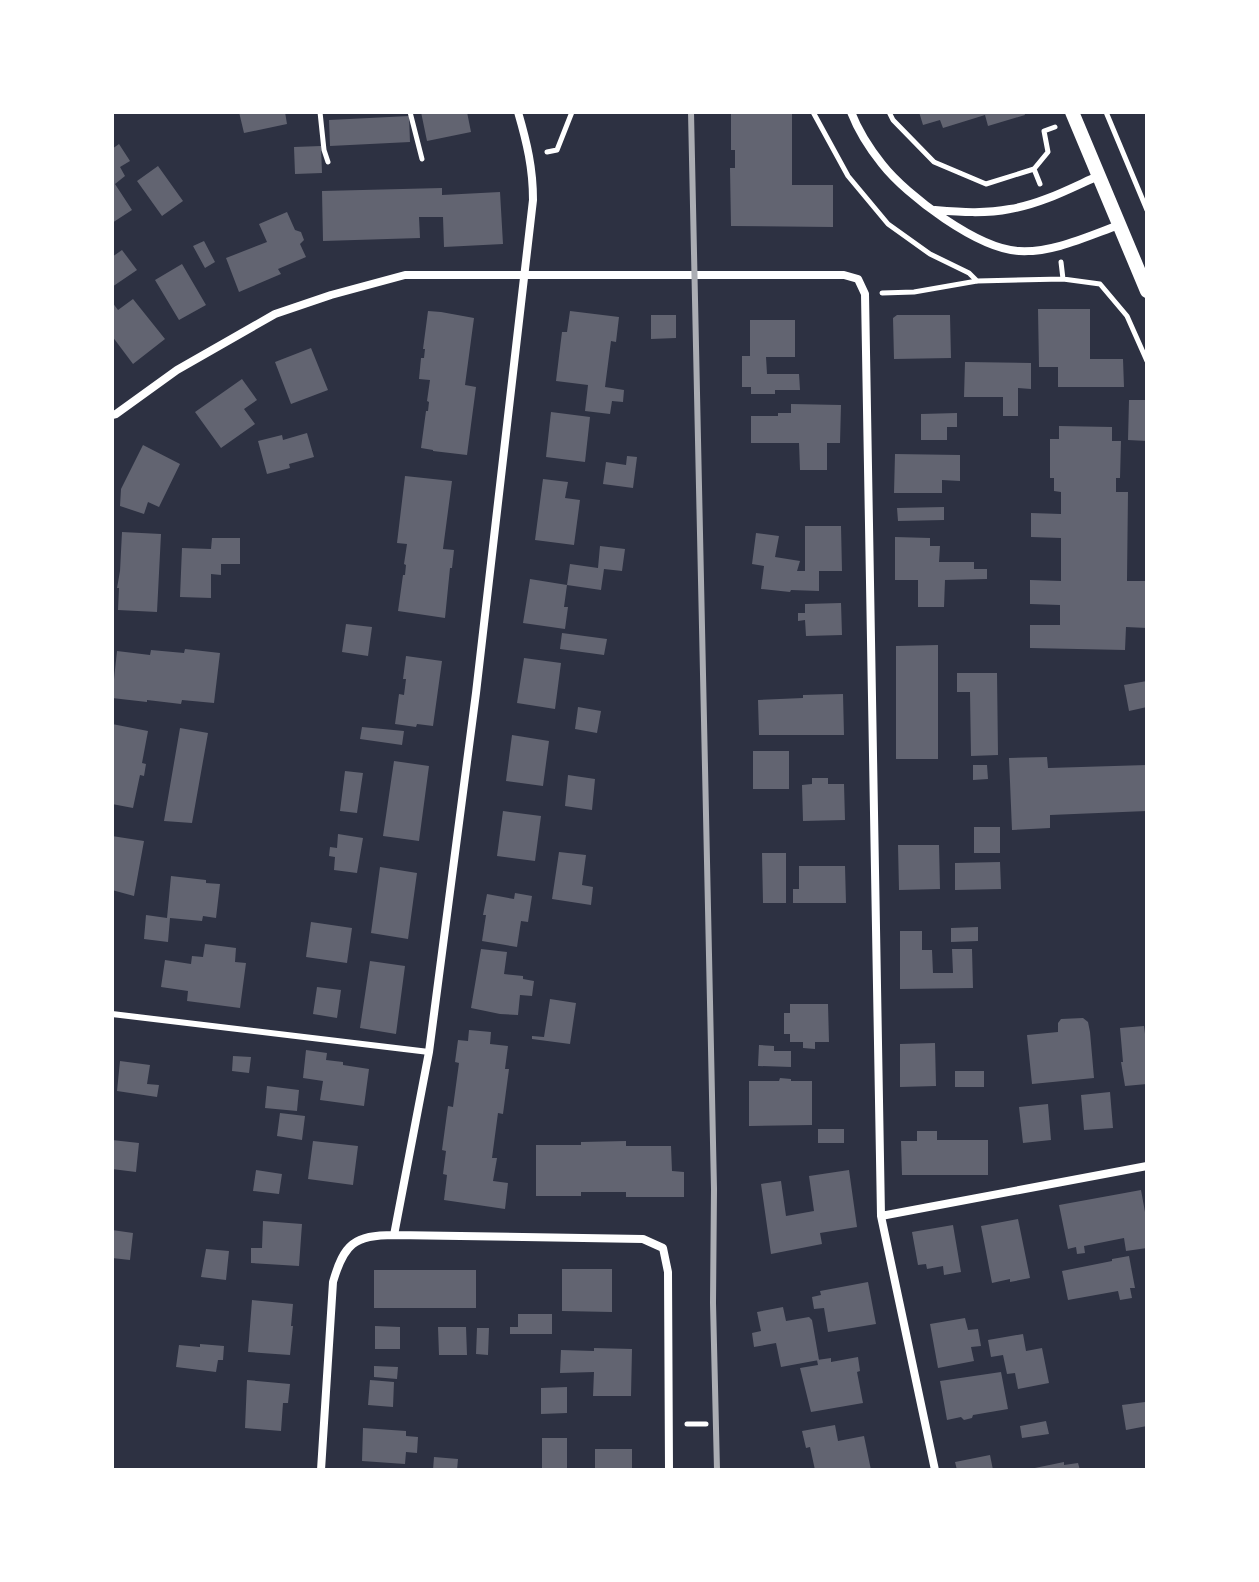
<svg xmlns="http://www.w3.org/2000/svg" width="1259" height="1582" font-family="'Fira Sans',sans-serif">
  <rect width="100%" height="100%" fill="#2d3142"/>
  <path fill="#626471" d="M239 112H285L287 124 244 133Z
    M421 112H467L471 132 427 141Z
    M731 112H783V114H792V185H833V227L731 226 730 168H735V150H731Z
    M919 112H1024L1025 115 988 126 985 115 943 128 940 120 923 125Z
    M409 116 410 142 330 146 329 120Z
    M119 144 130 161 120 167 125 176 115 184 132 210 112 223V149Z
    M321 146 322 173 295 174 294 147Z
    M158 166 183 201 162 216 137 181Z
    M442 188V195L500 192 503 244 444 247 443 217H419L420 238 323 241 322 191Z
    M287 212 295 230 301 232 304 240 300 244 306 257 278 269 281 274 239 292 226 258 267 242 259 224Z
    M204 241 215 262 205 268 193 246Z
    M122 250 137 270 112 287V257Z
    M182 264 206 305 179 320 155 280Z
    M133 299 165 339 133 364 112 336V302L118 310Z
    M1038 309H1090V359H1123L1124 387H1058V367H1039Z
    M428 311 441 312 474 318 465 385 476 387 467 455 433 451V450L421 448 426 411H428L429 402 427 401 430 380 419 379 421 358H424L425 349H423Z
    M570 311 619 317 616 342 611 341 605 387 624 390 623 402 612 401 610 414 585 411 588 385 556 381 562 332H567Z
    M651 315H676V338L651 339Z
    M897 315H950L951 358 894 359 893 318Z
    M750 320H795V357H766L767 374H799L800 390H775V394H751V387H742V356H750Z
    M311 348 328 390 291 404 275 362Z
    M965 362 1031 363V389L1018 388V416H1003V397H964Z
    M242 379 257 400 244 409 255 424 221 448 195 412Z
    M1129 400H1147V441L1128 440Z
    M791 404 841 405 840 443H827V470H800L799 443H751V416H778V413H791Z
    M551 412 590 417 585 462 546 457Z
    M957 413V427H947V440H921V414Z
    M1059 426 1112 427V441H1121L1120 478H1116V492H1128L1127 581H1147V628L1126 627 1125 650 1030 648V625H1060V605L1030 604V580L1061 581V538L1031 537V513L1061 514V492L1054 491V478H1050V439H1059Z
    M307 433 314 457 289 464 290 468 267 474 258 441 282 435 283 440Z
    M143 445 180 464 159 507 148 502 144 514 120 506 121 489Z
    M895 454 960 455V481L942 480V493H894Z
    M627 456 637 457 633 488 603 484 606 462 626 465Z
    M405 476 452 481 443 549 454 550 452 568H450L445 618 398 611 403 575H405L406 565 404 564 407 544 397 543Z
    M543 479 568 482 565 498 580 500 574 545 535 540Z
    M944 507V520L898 521 897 508Z
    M805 526H841L842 571H819V591L791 590 790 592 761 589 764 566 752 564 756 533 779 536 775 557 800 561 797 571H805Z
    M122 532 161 534 157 612 118 610 119 588H117L120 571Z
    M895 537 930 538V546H940L939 562H974V569H987V579L945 580 944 607H918V580H895Z
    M212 538H240V564H221V575L211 574V598L180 597 182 548 211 549Z
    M600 546 625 549 622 571 604 569 601 590 567 585 564 607H568L565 629 523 623 530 579 567 585 570 564 598 568Z
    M841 603 842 635 806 636 805 620 798 621V613H805V604Z
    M346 624 372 627 368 656 342 652Z
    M562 633 607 639 604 655 560 649Z
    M938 645V759H896V646Z
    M185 649 220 653 214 703 182 700 181 704 147 700V702L112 698 117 651 150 655 151 650 184 653Z
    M406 656 442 661 433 726 417 724 416 727 395 724 399 694 404 695 406 679H403Z
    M524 658 561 663 555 709 517 703Z
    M957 673H997L998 755 971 756 970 692H957Z
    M1147 681V707L1129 711 1124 685Z
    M843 694 844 735H759L758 700 803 698V695Z
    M578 707 601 711 597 733 575 729Z
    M112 724 148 731 142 763 146 764 144 776 140 775 133 808 112 804Z
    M362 727 404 731 402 745 360 739Z
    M180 728 208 733 192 823 164 821Z
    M512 735 549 741 543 786 506 781Z
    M753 751H789V789H753Z
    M1047 757 1048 768 1147 765V811L1050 815V828L1012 830 1009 758Z
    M394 761 429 766 419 841 383 836Z
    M973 765H987L988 779 973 780Z
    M345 771 363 773 357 813 340 811Z
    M568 775 595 779 592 810 565 806Z
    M812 778H828V784H844L845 820 803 821 802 785 812 784Z
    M503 811 541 816 535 861 497 856Z
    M974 827H1000V853H974Z
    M338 834 363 838 357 873 334 870 335 857 329 856 330 847 337 848Z
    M112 836 144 841 134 896 112 890Z
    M898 845H939L940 889 899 890Z
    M559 852 586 855 582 885 593 887 591 905 552 899Z
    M762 853H786V903H763Z
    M1000 862 1001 889 955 890V863Z
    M799 866H845L846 903H793V889H799Z
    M380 867 417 873 408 939 371 933Z
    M171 876 206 880V883L220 884 216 918 203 916 202 921 170 918 168 942 144 939 146 915 167 918Z
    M515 893 532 896 528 922 521 921 517 947 482 941 486 915H483L487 894 514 899Z
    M311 922 352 928 347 963 306 957Z
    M978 927V941L951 942V928Z
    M900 931H922V950H932L933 973H953L952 949H972L973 988 900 989Z
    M205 944 236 948 235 962 246 963 240 1008 187 1001 188 991 161 987 165 960 191 964 192 956 203 957Z
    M481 949 507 952 504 974 523 976V979L534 981 532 996 520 995 518 1015 500 1014 471 1008Z
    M370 961 405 966 396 1034 360 1028Z
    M317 987 341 990 337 1018 313 1014Z
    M550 999 576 1003 570 1044 532 1039V1036L544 1037Z
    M790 1004H828L829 1042H815V1049L803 1048V1042H790V1034H784V1013H790Z
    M1083 1018 1088 1022 1090 1032 1094 1078 1032 1084 1027 1035 1058 1032V1023L1061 1019Z
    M1144 1026 1145 1034H1147V1084L1125 1086 1121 1062H1123L1120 1028Z
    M469 1030 491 1032 490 1044 508 1046 505 1069H509L503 1114 498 1113 492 1158H497L493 1181 508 1183 505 1209 444 1200 447 1175 443 1174 446 1151 442 1150 448 1106 453 1107 459 1063 455 1062 458 1040 468 1041Z
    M935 1043 936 1086 900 1087V1044Z
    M759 1045 774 1046V1051H791V1067L758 1066Z
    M306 1050 327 1053 326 1060 343 1062V1065L369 1069 364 1106 320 1100 323 1081 303 1078Z
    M233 1056 251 1057 249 1073 232 1071Z
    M120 1061 150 1065 147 1084 159 1085 157 1097 117 1091Z
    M955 1071H984V1087H955Z
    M780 1078 791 1079V1081H812V1125L749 1126V1081H779Z
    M267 1086 299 1090 297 1111 265 1108Z
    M1110 1092 1113 1128 1084 1130 1081 1095Z
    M1048 1104 1051 1140 1023 1143 1019 1107Z
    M280 1113 305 1116 302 1140 277 1136Z
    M818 1129H844V1143H818Z
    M917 1131H937V1140H988V1175H902L901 1141H917Z
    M112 1140 139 1143 136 1172 112 1169Z
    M313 1141 358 1146 353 1185 308 1179Z
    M626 1141V1146H671L672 1171 684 1172V1197H626V1192H581V1196H536V1145H581V1142Z
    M256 1170 282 1174 279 1194 253 1191Z
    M849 1170 857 1227 820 1233 822 1244 771 1254 761 1184 781 1181 786 1216 814 1211 809 1176Z
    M1141 1190 1147 1223V1248L1126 1251 1124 1238 1084 1246 1085 1253 1077 1254 1076 1247 1068 1249 1059 1205Z
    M1018 1219 1030 1278 1010 1282V1279L992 1283 981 1226Z
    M263 1221 302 1224 299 1266 251 1263V1248H262Z
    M953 1225 961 1272 944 1275 943 1266 927 1269 926 1264 918 1265 912 1232Z
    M112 1230 133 1233 130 1260 112 1258Z
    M206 1249 229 1251 226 1280 201 1277Z
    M1129 1256 1135 1288H1130L1132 1298 1120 1300 1118 1291 1068 1300 1062 1271 1112 1261V1259Z
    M562 1269H612V1312L562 1311Z
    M374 1270H476V1308H374Z
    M868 1282 876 1324 828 1332 824 1308 814 1309 812 1297 821 1295 820 1291Z
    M252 1300 293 1304 291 1326H293L290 1355 248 1352Z
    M783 1307 786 1321 809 1317 812 1320 819 1360 781 1367 776 1343 754 1347 752 1333 761 1331 757 1312Z
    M518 1314H552V1334H510V1327H518Z
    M965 1318 968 1330 978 1329 981 1346 971 1347 974 1361 938 1368 930 1324Z
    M375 1326 400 1327V1349H375Z
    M438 1327H466L467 1355H439Z
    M477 1328H489L488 1355 476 1354Z
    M1023 1334 1026 1351 1042 1348 1049 1383 1018 1389 1015 1373 1007 1374 1003 1355 991 1357 988 1340Z
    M200 1344 224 1346 223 1360H218L216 1372 176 1367 179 1345 200 1347Z
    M594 1348 632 1349 631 1396H593L594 1372 560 1373 561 1350 594 1351Z
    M858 1357 860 1371 857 1372 863 1403 811 1412 800 1368 818 1365 817 1360 831 1358V1362Z
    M374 1366 398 1367 397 1379 374 1377Z
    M1001 1372 1008 1409 973 1415 972 1418 964 1420 961 1417 947 1420 940 1381Z
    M247 1380 290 1384 288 1403H283L281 1431 245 1428Z
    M370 1380 394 1382 393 1407 368 1405Z
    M567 1387V1413L541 1414V1388Z
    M1145 1402 1147 1426 1126 1430 1122 1405Z
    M1046 1421 1049 1434 1022 1438 1020 1426Z
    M835 1425 838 1441 864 1436 871 1470H815L810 1447 806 1448 802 1431Z
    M363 1428 406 1431V1436L418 1437 417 1453 406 1452 405 1464 362 1461Z
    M542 1438H567V1470H542Z
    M595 1449H632V1470H595Z
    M990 1455 993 1470H957L955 1462Z
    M434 1457 458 1459 457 1470H433Z
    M1064 1462V1465L1078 1463 1080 1470H1030V1469Z"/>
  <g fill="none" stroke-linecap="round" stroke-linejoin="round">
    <path stroke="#fff" stroke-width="5" d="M320 112 324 150 328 162
      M410 112 422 159
      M813 112 848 176 888 224 930 254 969 273 977 281
      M889 112 893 120 934 162 986 184 1034 169 1040 184
      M1106 112 1147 210
      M547 152 557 150 572 112
      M1034 169 1048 152 1044 131 1055 127
      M1063 279 1100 284 1127 316 1147 361
      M882 293 914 292 977 281 1063 279 1061 262
      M687 1424H706"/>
    <path stroke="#fff" stroke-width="6" d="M112 1014 429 1052"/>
    <path stroke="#fff" stroke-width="8" d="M851 112C858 130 870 149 882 164 907 196 978 249 1019 251 1053 253 1088 236 1119 225
      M935 210C960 212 985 214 1010 209 1041 204 1069 189 1098 176
      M112 415 116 414 177 370 275 314 331 295 405 275H844L858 279 865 294 881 1216 935 1470
      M881 1216 1147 1166
      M394 1235 643 1239 663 1248 668 1272 669 1470
      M321 1470 333 1282C344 1244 354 1235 394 1235L429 1052 476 693 533 200C533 168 527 143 518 112"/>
    <path stroke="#fff" stroke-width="14" d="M1072 112 1147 291"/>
    <path stroke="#abadb3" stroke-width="6" d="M691 112 714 1189 713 1303 717 1470"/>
  </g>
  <rect width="1259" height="1582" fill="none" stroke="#ffffff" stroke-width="228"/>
</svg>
